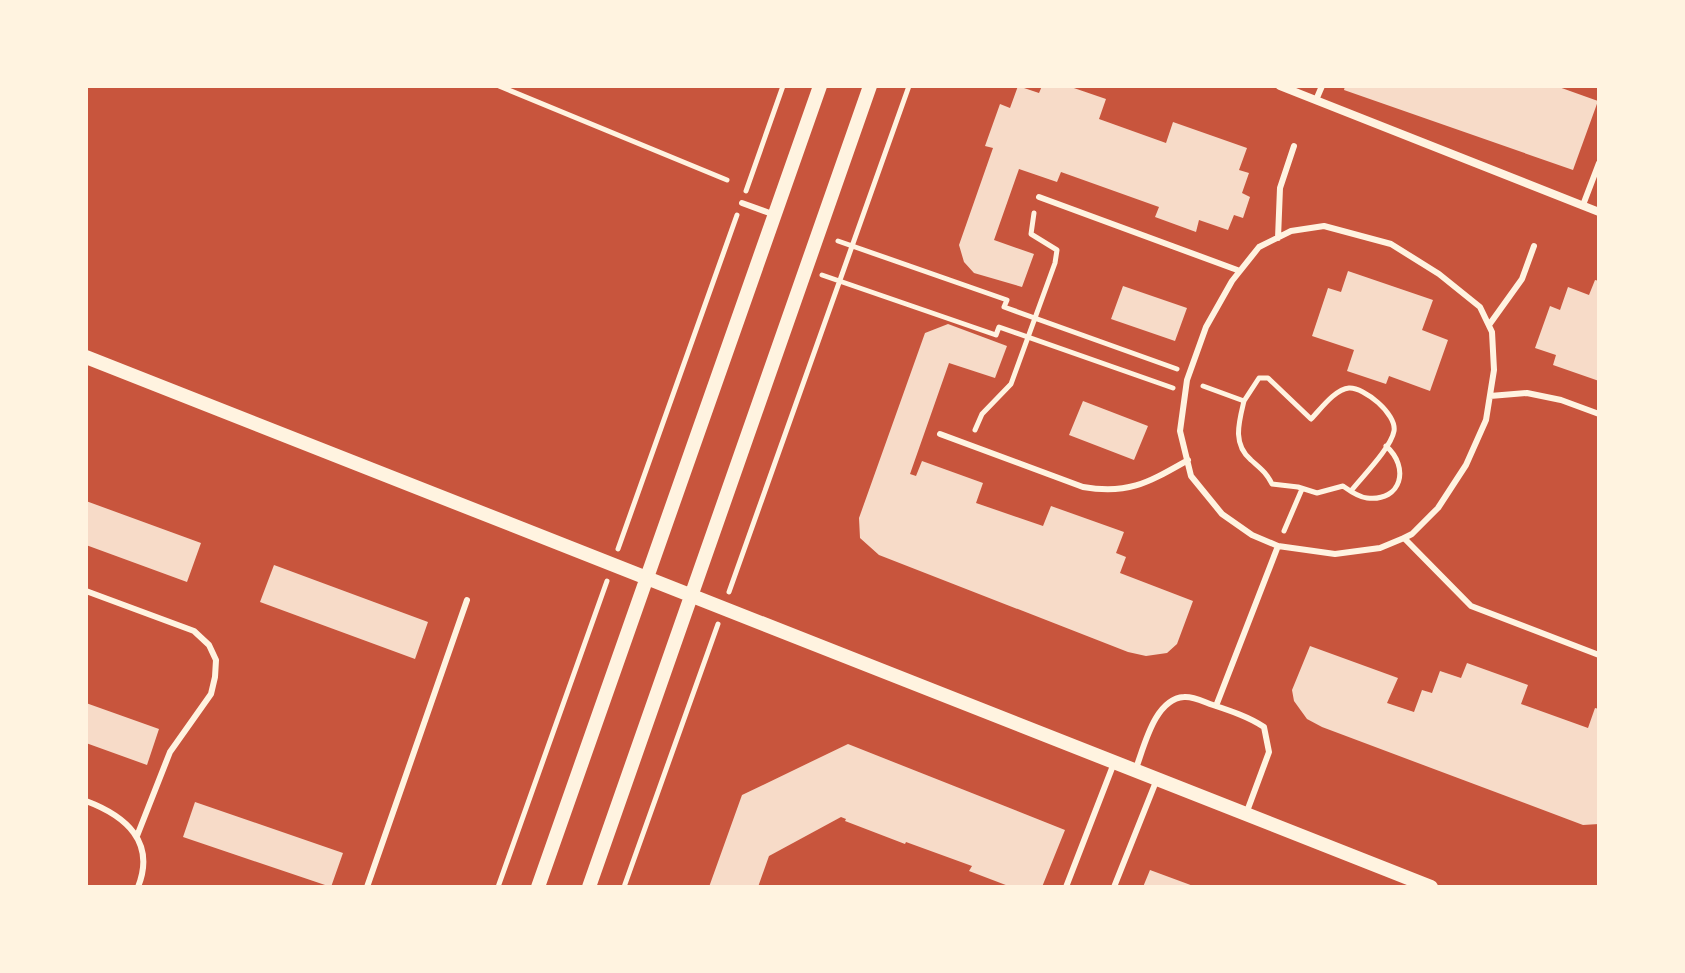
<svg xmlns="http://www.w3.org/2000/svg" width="1685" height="973" font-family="Ubuntu,sans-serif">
  <rect width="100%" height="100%" fill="#c8553d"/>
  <path fill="#f7dbc8" d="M1018 86 1039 93 1042 86H1068L1106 99 1099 119 1166 143 1173 122 1247 148 1239 170 1249 173 1242 193 1250 197 1243 218 1234 215 1228 230 1199 220 1196 232 1155 217 1159 207 1061 172 1057 182 1019 169 994 240 1034 254 1022 287 974 273 964 262 959 245 993 148 985 146 1000 104 1010 108Z
    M1345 86H1556L1598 101 1573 170 1344 90Z
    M1348 271 1433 300 1422 330 1448 340 1430 391 1389 376 1386 384 1347 371 1354 350 1312 336 1328 288 1341 292Z
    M1595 280 1599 281V381L1553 365 1556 355 1535 348 1550 306 1560 310 1568 287 1589 295Z
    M1123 286 1187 308 1175 341 1111 319Z
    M948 324 1007 346 995 378 949 363 910 474 916 476 922 461 983 483 976 503 1043 526 1051 506 1124 532 1116 553 1126 557 1120 573 1193 601 1177 644 1167 653 1146 656 1128 652 879 555 860 538 859 518 925 333Z
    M1083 401 1148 426 1134 460 1069 435Z
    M86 501 201 543 187 582 86 545Z
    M274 565 428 622 415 659 260 602Z
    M1310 646 1398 678 1387 703 1414 712 1422 690 1432 693 1440 671 1461 678 1467 663 1528 685 1521 704 1588 728 1595 708 1599 709V824L1583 825 1322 727 1307 719 1294 701 1292 690Z
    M86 703 159 729 147 765 86 743Z
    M848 744 1065 830 1042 887H1011L969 871 972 866 906 842 905 844 845 821 846 819 841 817 769 856 758 887H709L742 795Z
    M195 802 343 853 331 887 183 837Z
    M1150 870 1196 887H1143Z"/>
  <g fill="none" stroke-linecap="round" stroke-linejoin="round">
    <path stroke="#fff3e0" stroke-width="5" d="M499 86 727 180
      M746 191 783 86
      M838 241 1007 300 1004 307 1177 369
      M822 275 996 335 999 327 1173 388
      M1203 386 1244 401C1239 422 1232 444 1251 460 1261 469 1266 472 1272 484L1298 487 1317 493 1343 486C1350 491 1358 497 1367 498 1402 502 1410 467 1386 446
      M1244 401 1259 378H1268L1311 419C1320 410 1335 389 1349 388 1364 387 1397 414 1394 431 1391 448 1362 477 1351 491
      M975 430 982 414 1011 384 1055 263 1057 250 1031 234 1034 213
      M1284 531 1302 489
      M618 549 737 215
      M729 592 909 86
      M498 887 607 581
      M624 887 718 624"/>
    <path stroke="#fff3e0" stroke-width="6" d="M1316 100 1322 86
      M1039 197 1240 271
      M742 203 775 215
      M1583 205 1599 163
      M1324 226 1391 244 1439 274 1480 307 1492 332 1494 370 1486 420 1466 465 1438 508 1412 534 1404 538 1380 548 1335 554 1278 546 1252 535 1222 514 1191 476 1180 431 1187 380 1206 327 1232 281 1259 247 1291 231Z
      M1278 238 1280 188 1294 146
      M1489 325 1522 279 1534 246
      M1490 396 1527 393 1561 400 1599 414
      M940 434 1083 487C1129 495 1149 482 1188 460
      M1404 538 1471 606 1599 655
      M86 591 194 631 209 645 216 660 215 677 211 694 170 752 137 836
      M1216 706 1278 546
      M1135 771C1144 748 1154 699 1184 697 1193 696 1204 702 1213 705 1231 711 1249 717 1264 727L1269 752 1246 814
      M86 801C126 816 156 842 138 887
      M367 887 467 600
      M1066 887 1114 763
      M1114 887 1157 779"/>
    <path stroke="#fff3e0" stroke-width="8" d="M1280 86 1599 212"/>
    <path stroke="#fff3e0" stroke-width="14" d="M86 357 1431 887
      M538 887 820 86
      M589 887 870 86"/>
  </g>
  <rect width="1685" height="973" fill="none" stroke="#fff3e0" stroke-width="176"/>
</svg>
